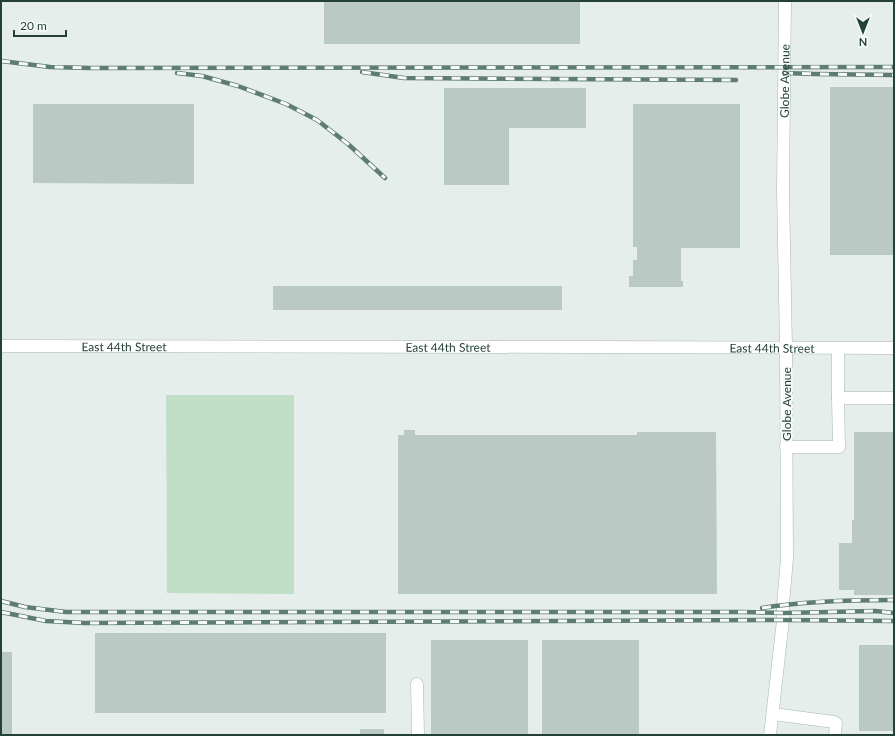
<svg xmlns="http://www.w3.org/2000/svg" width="895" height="736" font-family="Lato,sans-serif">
  <rect width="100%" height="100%" fill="#e5eeea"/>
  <path fill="#bfdfc7" d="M166 395H294V594L167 593Z"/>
  <path fill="#bac9c3" d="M324 1H580V44H324Z
    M830 87H894V255H830Z
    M444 88H586V128H509V185H444Z
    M33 104H194V184L33 183Z
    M633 104H740V248H681V281H683V287H629V276H633V260H637V247H633Z
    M273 286H562V310H273Z
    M404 430H415V435H637V432H716L717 594H398V435H404Z
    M854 432H894V595H854V590H839V543H852V520H854Z
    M95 633H386V713H95Z
    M431 640H528V735H431Z
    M542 640H639V735H542Z
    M859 645H894V731H859Z
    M1 652H12V735H1Z
    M360 729H384V735H360Z"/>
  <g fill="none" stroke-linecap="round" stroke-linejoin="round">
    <g stroke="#a7b6b1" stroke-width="13">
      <g id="minor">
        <path id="s1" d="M1 346 581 347 894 348"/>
        <path d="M838 348V398H894"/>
        <path d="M786 447H839L838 398"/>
        <path d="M417 684 418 735"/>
        <path d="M773 714 834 722 836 723 835 735"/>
        <path id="s2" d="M770 735 783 620V605L787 558 786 348 783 190 785 1"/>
      </g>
    </g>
    <use href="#minor" stroke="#fff" stroke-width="12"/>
    <g stroke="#5f7c74" stroke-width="4.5">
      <path id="rail" d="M1 61 50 67 90 68 894 67
        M362 72 404 78 736 80
        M177 73 202 76 238 86 286 104 317 120 348 144 385 178
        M784 73 815 74 894 75
        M1 601 25 607 66 612H742L784 613 875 611 894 613
        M762 608C806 601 849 600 894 600
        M1 612 46 621 85 623 783 620 894 621"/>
    </g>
    <use href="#rail" stroke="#f6faf8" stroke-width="3" stroke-dasharray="9" stroke-linecap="butt"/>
  </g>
  <g text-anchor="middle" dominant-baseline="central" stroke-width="4" stroke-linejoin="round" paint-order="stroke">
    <g font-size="12" fill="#244039" stroke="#f6faf8">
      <text stroke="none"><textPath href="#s2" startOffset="655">Globe Avenue</textPath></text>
      <text stroke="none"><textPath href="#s1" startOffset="123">East 44th Street</textPath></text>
      <text stroke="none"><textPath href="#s1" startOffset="447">East 44th Street</textPath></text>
      <text stroke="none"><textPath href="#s1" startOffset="771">East 44th Street</textPath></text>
      <text transform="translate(786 404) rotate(-90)">Globe Avenue</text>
    </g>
  </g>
  <rect width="895" height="736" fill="none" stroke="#244039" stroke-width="4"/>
  <g transform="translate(863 32) rotate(180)" stroke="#f6faf8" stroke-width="3" paint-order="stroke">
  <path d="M0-3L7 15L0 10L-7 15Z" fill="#244039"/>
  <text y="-6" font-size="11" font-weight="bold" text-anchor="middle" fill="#244039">N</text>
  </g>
  <path d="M14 30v6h52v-6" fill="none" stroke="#244039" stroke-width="2"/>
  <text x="20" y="30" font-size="12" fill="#244039" stroke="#f6faf8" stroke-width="3" paint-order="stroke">20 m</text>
</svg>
